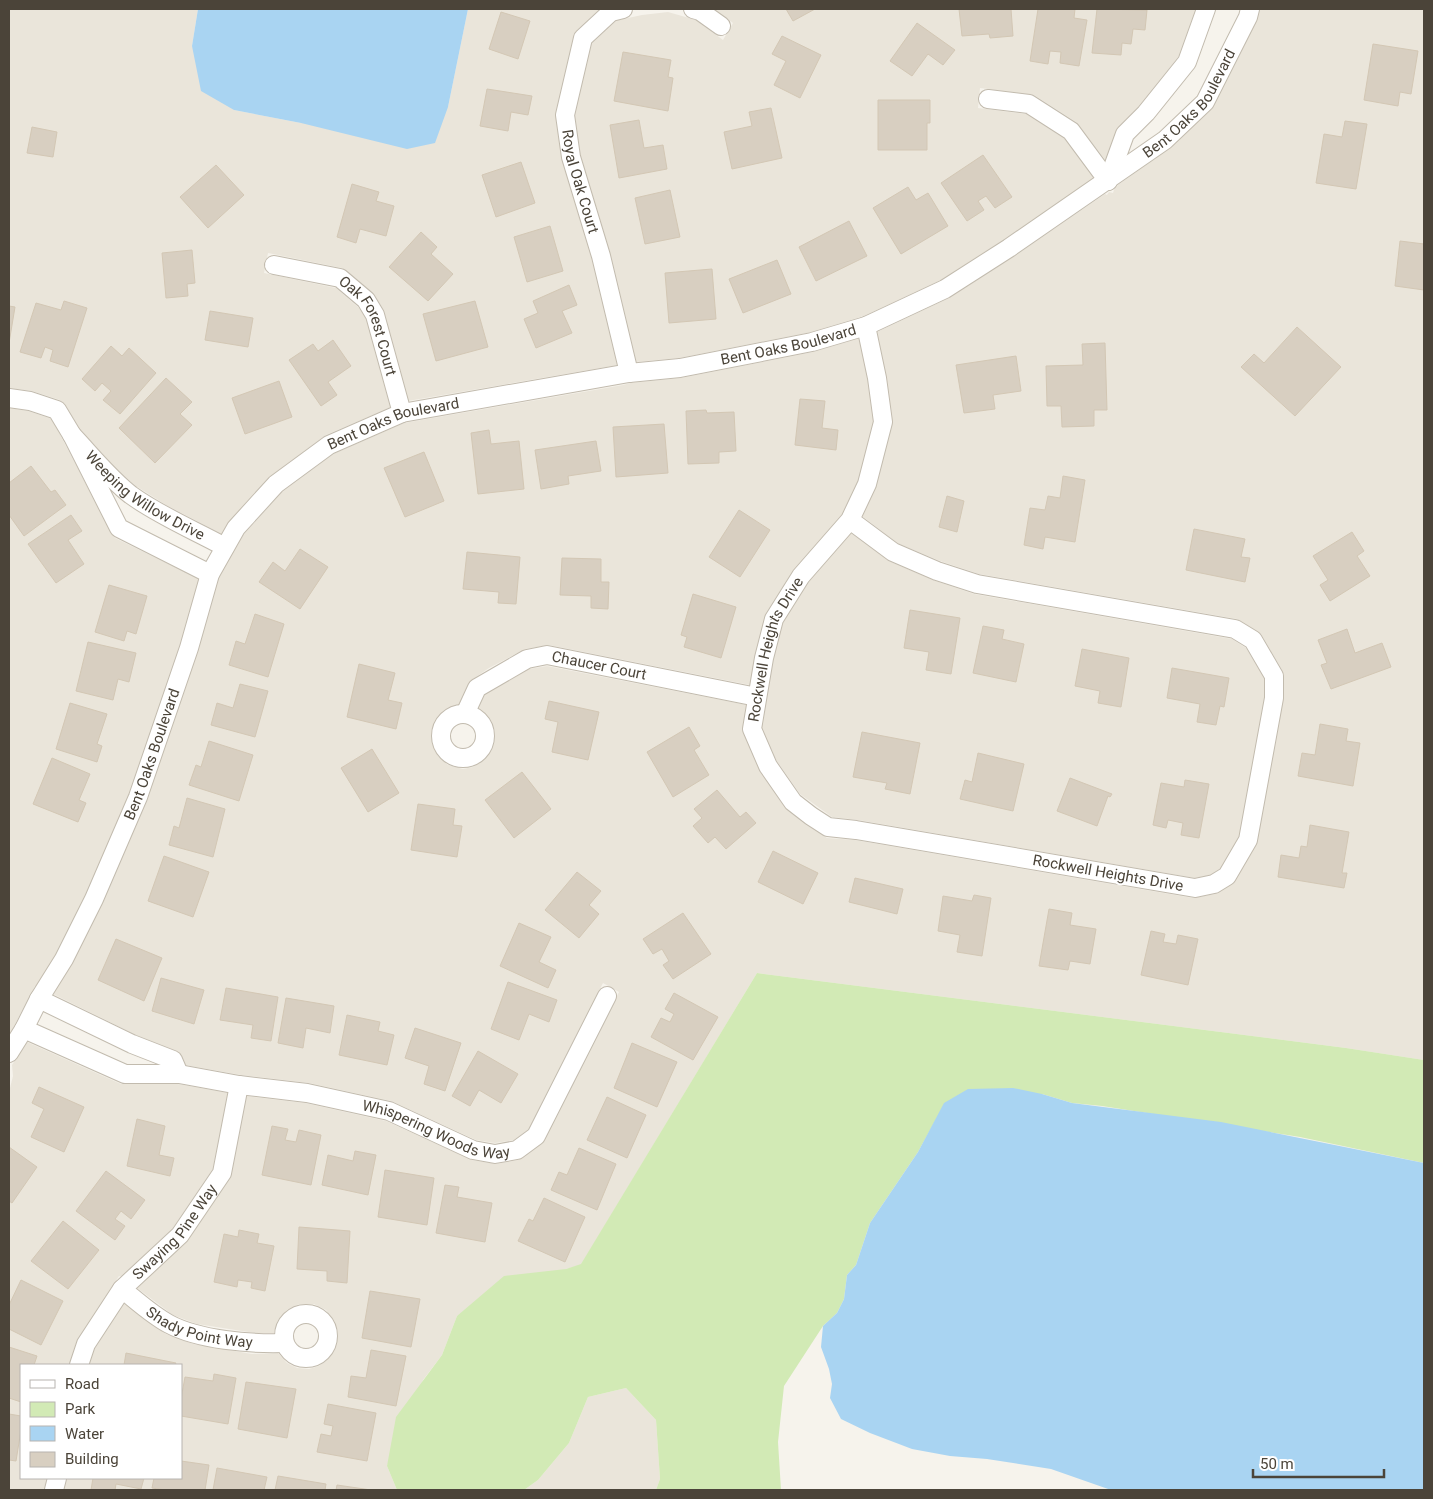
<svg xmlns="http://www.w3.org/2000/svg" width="1433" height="1499" font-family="Roboto,sans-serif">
  <rect width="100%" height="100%" fill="#f6f3ec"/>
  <path fill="#eae5da" d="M9 9H198L192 46 234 110 301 123 448 107 468 9H600L577 31 574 36 556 117 563 161 593 260 618 365 408 401 384 312 372 292 342 268 268 253 264 273 336 288 359 308 367 320 391 407 326 435 272 475 230 521 222 534 166 505 136 486 119 472 79 428 65 404 60 400 32 391 9 388Z
    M714 9H1197L1179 56 1140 106 1119 127 1106 161 1076 122 1034 95 980 88 978 108 1026 114 1065 139 1094 178 1005 239 941 280 864 316 811 332 679 358 636 362 610 253 580 154 574 115 591 44 614 21 642 15 668 12 696 20 723 40 733 23Z
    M1259 9H1424V1060L1346 1048 757 973 581 1265 566 1269 457 1316 442 1355 423 1380 387 1466 397 1490H63L65 1478H181V1365H89L94 1348 124 1303 166 1334 193 1344 252 1354 278 1353 287 1363 297 1368 309 1369 319 1366 329 1358 334 1350 337 1333 334 1321 326 1310 314 1304H299L287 1310 278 1321 274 1333H255L197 1324 173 1315 137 1288 186 1242 229 1179 246 1096 305 1103 386 1121 472 1160 496 1164 518 1160 544 1140 619 992 603 983 529 1129 514 1140 495 1143 476 1140 391 1101 309 1083 241 1075 185 1065 181 1056 176 1051 136 1035 53 994 72 964 101 904 146 801 197 652 218 578 243 535 282 492 333 454 404 423 623 385 630 383 681 378 813 352 860 338 868 381 874 422 858 481 843 514 795 569 767 614 755 655 750 685 549 645 525 649 489 668 473 679 469 683 459 705 447 709 437 719 432 738 434 747 438 756 448 765 463 769 473 767 484 760 492 748 494 734 492 723 488 717 478 708 483 695 529 669 547 666 747 705 743 728 744 734 761 772 788 810 806 825 827 838 855 840 1193 898 1215 894 1235 881 1257 841 1282 699 1283 676 1282 670 1261 634 1237 619 979 574 940 561 897 543 862 516 875 487 892 425 886 377 877 332 949 298 1013 257 1105 194 1107 195 1109 192 1113 193 1115 187 1170 148 1210 109 1256 22Z
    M9 408 28 411 52 419 112 534 115 538 199 579 181 646 130 794 86 895 56 954 36 986H35L9 1036Z
    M851 533 889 561 933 580 974 594 1232 639 1246 648 1265 679V697L1240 836 1221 868 1211 875 1195 878 858 820 832 817 800 794 776 760 761 727 773 660 782 624 808 582Z
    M27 1042 121 1084H178L228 1093 213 1169 173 1228 122 1277 119 1276 77 1341 70 1365H21V1478H47L45 1490H9V1092L13 1076 12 1065Z
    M626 1388 656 1420 660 1479 656 1490H524L538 1480 569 1443 588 1397Z"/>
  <path fill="#d2eab5" d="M757 973 1346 1048 1424 1060V1163L1300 1137 1102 1106 1072 1103 1042 1094 945 1103 918 1152 870 1223 856 1265 847 1275 844 1299 837 1313 823 1326 784 1386 778 1442 781 1490H656L660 1479 656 1420 626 1388 588 1397 569 1443 538 1480 524 1490H397L387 1466 396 1417 442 1355 457 1316 504 1276 566 1269 581 1264Z"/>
  <path fill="#a9d4f2" d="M198 9H468L448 107 435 143 407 149 301 123 234 110 201 91 192 46Z
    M1013 1088 1042 1094 1072 1103 1221 1122 1424 1163V1490H1111L1051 1469 987 1459 950 1456 912 1449 870 1433 841 1419 830 1398 832 1384 829 1369 821 1347 823 1326 837 1313 844 1299 847 1275 856 1265 870 1223 918 1152 944 1103 968 1089Z"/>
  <path fill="#d8cfc1" stroke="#d3c7b4" d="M786 9H815L793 21Z
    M959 9H1011L1013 36 990 38 989 34 962 36Z
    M1038 9H1075L1074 18 1087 20 1079 66 1060 63 1061 52 1050 51 1048 64 1030 61Z
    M1097 9 1147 10 1145 30 1133 29 1131 44 1122 43 1121 55 1092 53Z
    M501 12 530 21 518 59 489 49Z
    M917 23 955 50 943 65 928 54 912 76 890 61Z
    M782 36 821 55 800 98 774 85 786 61 772 54Z
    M1373 44 1418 51 1411 94 1400 92 1398 106 1364 100Z
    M623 52 671 60 668 77 673 78 668 111 614 101Z
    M487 89 532 96 528 115 511 112 508 131 480 126Z
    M878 100H930V123H927V150H878Z
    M771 108 782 158 732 169 724 132 752 126 749 112Z
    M639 120 644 148 663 145 667 169 619 178 610 125Z
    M1345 121 1367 124 1356 189 1316 183 1324 134 1342 137Z
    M32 127 57 132 53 157 27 153Z
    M983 155 1012 197 995 208 986 196 978 201 984 210 967 221 941 183Z
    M521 162 535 203 496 217 482 175Z
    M216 165 244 195 208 228 180 197Z
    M352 184 379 192 376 201 394 206 386 236 360 229 356 243 337 237Z
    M908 187 916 200 928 193 948 226 901 254 873 208Z
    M670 190 680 237 645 244 635 198Z
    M849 221 867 256 816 281 799 247Z
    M550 226 563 271 527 282 514 237Z
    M421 232 437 247 431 254 453 274 428 301 389 267Z
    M1400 241 1424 244V290L1395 286Z
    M192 250 195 283 187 284 188 296 166 298 162 253Z
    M777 260 791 294 743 313 729 279Z
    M712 269 716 319 669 323 665 273Z
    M569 285 577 305 562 311 572 333 536 348 524 319 538 313 533 301Z
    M64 301 87 308 68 367 50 361 53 350 45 347 41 358 20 352 36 303 61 310Z
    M475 301 488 347 436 361 423 314Z
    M9 306 15 307 9 343Z
    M210 311 253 318 248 347 205 340Z
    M1297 327 1341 367 1295 416 1241 367 1254 354 1264 363Z
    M333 340 351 366 328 382 337 395 321 406 289 360 313 344 318 351Z
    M1105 343 1107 410H1094V426L1062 427 1061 406H1047L1046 366 1083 365 1082 344Z
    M111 346 122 356 129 348 156 373 120 414 103 400 111 391 102 383 95 391 82 379Z
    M1016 356 1021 391 993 395 995 409 964 413 956 365Z
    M166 378 192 402 180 414 192 425 155 463 119 428Z
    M279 381 292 417 245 434 232 398Z
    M800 399 825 401 822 428 838 430 836 450 795 445Z
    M706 410 707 413 734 412 736 451 719 452V463L688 464 686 411Z
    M664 424 668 473 616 477 613 427Z
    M489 430 491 444 519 441 524 489 478 494 471 433Z
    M596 441 601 471 568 476 569 484 541 489 535 450Z
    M424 452 444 501 405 517 384 468Z
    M31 466 51 492 55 490 66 505 24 536 9 515V483Z
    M1063 476 1085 480 1075 542 1045 537 1043 549 1024 545 1030 508 1045 510 1048 496 1060 498Z
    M947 496 964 501 957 532 939 527Z
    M739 510 770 530 740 577 709 557Z
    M71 515 82 531 68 540 84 564 56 583 28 544Z
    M1194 529 1245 539 1241 557 1250 558 1245 582 1186 570Z
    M1352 532 1364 551 1357 556 1370 576 1330 601 1320 585 1328 580 1313 556Z
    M300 549 328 567 300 609 259 582 273 562 285 571Z
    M467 552 520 557 516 604 498 603 499 592 463 589Z
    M562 558 601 559V582H609L608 609 591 608V596L560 595Z
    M109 585 147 596 136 634 127 631 124 641 95 632Z
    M693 594 736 607 721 658 684 647 687 637 681 635Z
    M910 610 960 618 951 674 926 670 929 652 904 648Z
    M255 614 284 624 268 677 229 665 236 641 245 644Z
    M983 626 1004 630 1002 639 1024 644 1016 682 973 673Z
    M1347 629 1355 653 1382 643 1391 667 1331 689 1321 665 1327 663 1318 640Z
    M88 642 136 653 129 682 118 679 113 700 76 691Z
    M1082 649 1129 658 1121 707 1098 703 1100 691 1075 686Z
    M359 664 395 673 388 700 402 703 396 729 347 717Z
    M1172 668 1229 678 1224 707 1220 706 1216 725 1197 722 1200 704 1167 698Z
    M240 684 268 691 255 737 211 725 217 703 233 708Z
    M549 701 599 712 588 760 552 752 558 722 545 719Z
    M70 703 107 714 97 744 102 746 97 762 56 749Z
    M1320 724 1348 729 1346 741 1360 743 1353 786 1298 776 1302 753 1315 755Z
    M689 727 700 746 694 750 709 775 673 797 647 752Z
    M862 732 920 743 910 794 885 789 887 783 853 777Z
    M209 741 253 755 239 801 189 785 196 765 201 767Z
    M372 749 399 793 368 812 341 768Z
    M978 753 1024 764 1013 811 960 799 965 780 972 782Z
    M52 758 90 774 79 800 86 803 78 822 33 804Z
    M522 772 551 809 514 838 485 800Z
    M1070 778 1112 794 1110 797 1108 796 1097 826 1057 811Z
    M1185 780 1209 784 1199 838 1181 835 1183 823 1168 820 1166 828 1153 825 1161 783 1184 787Z
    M717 790 740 817 746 812 756 823 726 849 715 837 708 843 693 826 702 818 694 809Z
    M187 798 225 809 213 857 169 845 174 826 179 828Z
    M418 804 455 809 453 825 462 826 457 857 411 850Z
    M1310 825 1349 832 1342 873H1347L1344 888 1278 877 1281 855 1299 858 1301 846 1307 847Z
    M773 851 818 873 803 904 758 882Z
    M164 856 209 872 193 917 148 901Z
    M577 872 601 891 589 905 599 914 579 938 545 910Z
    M855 878 903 889 897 914 849 902Z
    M974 895 991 898 982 956 957 952 960 935 938 931 943 896 972 901Z
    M1049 909 1072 913 1070 925 1096 929 1090 964 1070 961 1068 970 1039 966Z
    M683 913 711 954 673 979 663 965 669 961 662 949 653 954 643 939Z
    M519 923 551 937 539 962 556 970 548 988 500 966Z
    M1151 931 1165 934 1163 942 1176 944 1178 935 1198 939 1188 985 1141 975Z
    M116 939 162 958 144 1001 98 980Z
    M161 978 204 990 194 1024 152 1011Z
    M508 982 557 1000 549 1022 529 1014 519 1040 491 1029Z
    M226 988 278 997 271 1041 251 1038 253 1025 220 1020Z
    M674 993 718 1017 693 1060 651 1037 661 1018 670 1022 674 1014 665 1009Z
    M286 998 334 1006 330 1033 306 1028 303 1048 278 1043Z
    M347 1015 380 1022 378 1031 394 1035 387 1065 339 1055Z
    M415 1028 461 1043 445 1091 424 1084 429 1066 405 1058Z
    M632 1043 677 1062 657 1107 614 1088Z
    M478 1051 518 1074 501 1103 479 1090 470 1106 452 1096Z
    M39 1087 84 1107 64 1152 31 1137 44 1109 32 1103Z
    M607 1097 646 1115 627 1158 587 1140Z
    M137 1119 165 1126 159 1155 174 1158 170 1176 127 1166Z
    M272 1126 288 1129 285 1140 296 1142 299 1130 321 1135 311 1185 262 1175Z
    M9 1147 37 1167 12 1203 9 1201Z
    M579 1148 616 1164 597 1210 551 1190 559 1172 567 1175Z
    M355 1151 376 1155 368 1195 322 1185 328 1155 353 1161Z
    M385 1170 434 1178 427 1225 378 1217Z
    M106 1171 145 1200 131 1219 121 1211 115 1219 125 1226 115 1240 76 1211Z
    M445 1185 459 1187 457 1197 492 1203 485 1242 436 1233Z
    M544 1198 585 1217 565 1262 518 1241 529 1219 533 1221Z
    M63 1221 99 1250 68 1289 31 1261Z
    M299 1227 350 1231 347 1283 327 1281V1271L297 1269Z
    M239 1230 259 1234 257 1243 274 1246 265 1291 251 1288 252 1282 238 1280 237 1287 214 1282 224 1234 238 1237Z
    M21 1280 63 1301 41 1345 9 1329V1305Z
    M370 1291 420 1299 411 1347 362 1338Z
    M9 1347 37 1356 34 1365H21V1402L9 1398Z
    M371 1350 406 1356 396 1406 348 1397 351 1376 366 1378Z
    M126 1353 176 1363 175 1365H124Z
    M214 1374 236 1378 228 1424 181 1416V1399L185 1377 213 1381Z
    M246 1382 296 1389 287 1438 238 1429Z
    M328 1404 376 1413 367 1461 317 1452 321 1434 331 1436 333 1426 324 1424Z
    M9 1414 21 1416V1430L16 1461 9 1460Z
    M181 1461 209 1465 205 1490H165L152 1488 154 1478H181Z
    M217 1468 267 1477 264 1490H213Z
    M278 1476 326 1484 325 1490H275Z
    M93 1478H144L141 1489 116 1484 115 1490H91Z
    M337 1485 371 1490H336Z"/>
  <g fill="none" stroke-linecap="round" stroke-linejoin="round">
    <g stroke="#c2bbae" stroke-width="20">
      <g id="minor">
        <path id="s1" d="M623 9 611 12 583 38 565 115 571 157 601 256 629 373"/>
        <path d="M693 9 700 11 721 26"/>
        <path d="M988 99 1029 104 1071 131 1108 181"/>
        <path d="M1108 181 1125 134 1146 113 1187 62 1206 9"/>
        <path id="s2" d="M274 265 340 278 366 300 375 315 402 413"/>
        <path d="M9 398 30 401 57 410 72 435"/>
        <path id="s3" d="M850 520 893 552 937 571 977 584 1235 629 1253 640 1274 676V698L1248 840 1227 876 1214 884 1195 888 856 830 828 827 811 816 793 802 768 766 752 729 764 658 774 619 801 576 850 520 867 484 883 422 877 378 866 326"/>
        <path id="s4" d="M210 574 119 528 72 435C91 455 109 478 131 495 160 516 194 530 225 547"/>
        <path id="s5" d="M465 714 477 688 527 659 547 655 757 697"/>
        <circle cx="463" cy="736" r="22"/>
        <path d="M24 1029 125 1074H179L173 1060 132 1044 39 999"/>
        <path id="s6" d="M9 1053 24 1029 39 999 64 959 94 899 138 797 189 648 210 574 236 528 276 484 329 445 402 413 629 373 680 368 812 342 866 326 945 289 1009 248 1165 140 1205 102 1248 17 1250 9"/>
        <path id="s7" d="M179 1074 239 1085 307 1093 389 1111 473 1150 495 1154 517 1150 536 1136 607 996"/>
        <path id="s8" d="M122 1289C137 1301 152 1315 169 1324 199 1340 250 1344 284 1343"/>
        <circle cx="306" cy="1336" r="22"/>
        <path id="s9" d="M79 1365 86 1344 122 1289 180 1235 222 1173 239 1085"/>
        <path d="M54 1490 57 1478"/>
      </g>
    </g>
    <use href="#minor" stroke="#fff" stroke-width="18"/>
  </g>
  <g text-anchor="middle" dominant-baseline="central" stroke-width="4" stroke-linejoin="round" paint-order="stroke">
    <g font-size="15" fill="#4b4439" stroke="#fff">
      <text stroke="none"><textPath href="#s6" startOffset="1649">Bent Oaks Boulevard</textPath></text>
      <text stroke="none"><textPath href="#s1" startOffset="198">Royal Oak Court</textPath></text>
      <text stroke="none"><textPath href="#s2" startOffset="125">Oak Forest Court</textPath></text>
      <text stroke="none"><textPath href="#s6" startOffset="1172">Bent Oaks Boulevard</textPath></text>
      <text stroke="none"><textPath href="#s6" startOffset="768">Bent Oaks Boulevard</textPath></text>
      <text stroke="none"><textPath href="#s4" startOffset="302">Weeping Willow Drive</textPath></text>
      <text stroke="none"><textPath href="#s3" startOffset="1294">Rockwell Heights Drive</textPath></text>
      <text stroke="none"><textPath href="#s5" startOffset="160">Chaucer Court</textPath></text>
      <text stroke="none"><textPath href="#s6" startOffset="332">Bent Oaks Boulevard</textPath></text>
      <text transform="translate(1108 873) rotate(10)">Rockwell Heights Drive</text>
      <text stroke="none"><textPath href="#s7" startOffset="265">Whispering Woods Way</textPath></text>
      <text stroke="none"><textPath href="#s9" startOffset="166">Swaying Pine Way</textPath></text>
      <text stroke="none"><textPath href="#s8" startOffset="89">Shady Point Way</textPath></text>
    </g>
  </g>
  <rect width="1433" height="1499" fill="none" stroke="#4b4439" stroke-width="20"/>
  <rect x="20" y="1364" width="162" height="115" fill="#ffffff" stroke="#b7b4b0"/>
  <rect x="30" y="1380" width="25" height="8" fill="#ffffff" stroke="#b7b4b0"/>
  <text x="65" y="1389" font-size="15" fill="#4b4439">Road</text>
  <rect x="30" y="1402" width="25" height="15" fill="#d2eab5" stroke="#b7b4b0"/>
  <text x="65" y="1414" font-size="15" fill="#4b4439">Park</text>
  <rect x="30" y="1426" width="25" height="15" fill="#a9d4f2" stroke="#b7b4b0"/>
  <text x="65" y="1439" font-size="15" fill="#4b4439">Water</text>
  <rect x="30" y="1452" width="25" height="15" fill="#d8cfc1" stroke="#b7b4b0"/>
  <text x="65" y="1464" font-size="15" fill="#4b4439">Building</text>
  <path d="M1253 1469v8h131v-8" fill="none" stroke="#4b4439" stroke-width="2.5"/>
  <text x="1260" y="1469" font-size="15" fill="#4b4439" stroke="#ffffff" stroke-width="4" paint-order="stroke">50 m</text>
</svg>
